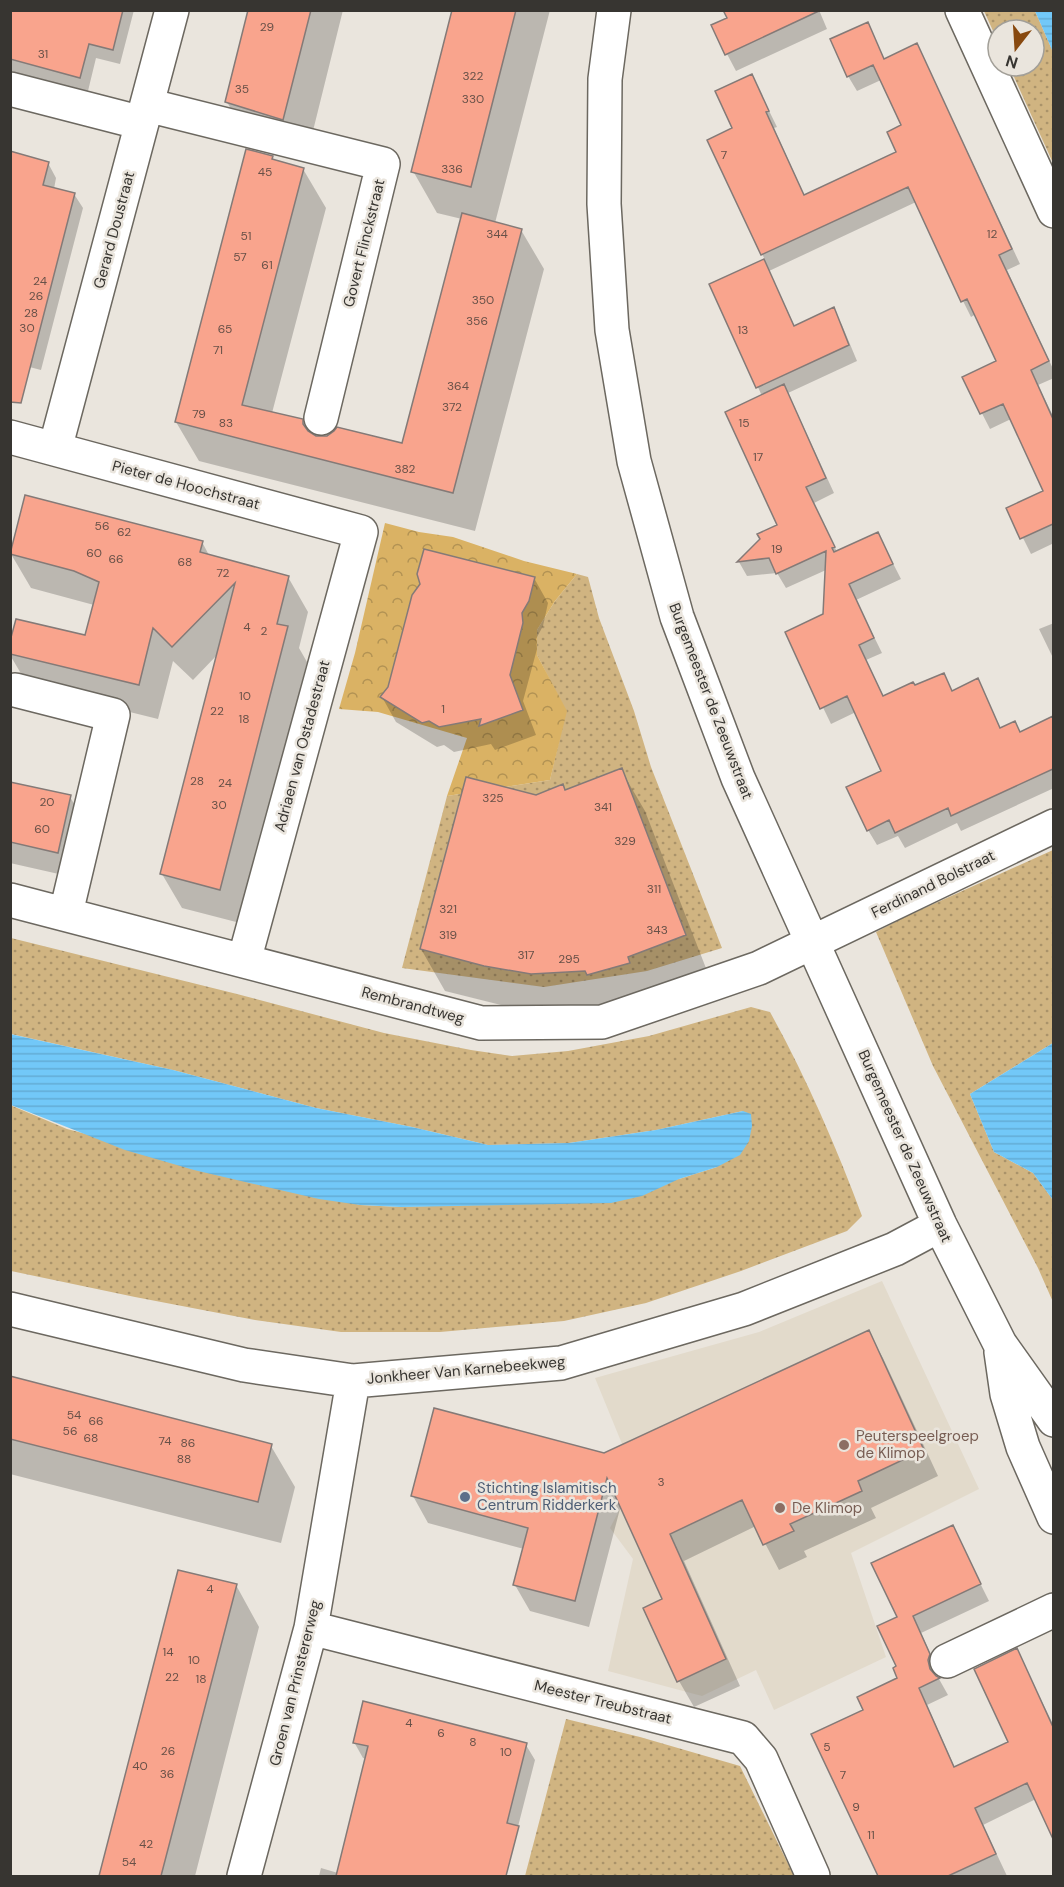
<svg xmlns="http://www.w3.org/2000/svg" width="1064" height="1887" font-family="'DM Sans',sans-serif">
  <defs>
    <pattern id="grass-dots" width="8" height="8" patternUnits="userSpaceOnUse" patternTransform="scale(1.5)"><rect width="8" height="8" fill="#d0b481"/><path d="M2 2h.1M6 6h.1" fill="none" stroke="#aa936a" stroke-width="1.8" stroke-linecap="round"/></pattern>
    <pattern id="forest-crowns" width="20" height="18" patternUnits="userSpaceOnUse" patternTransform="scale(1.5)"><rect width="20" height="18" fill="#dab264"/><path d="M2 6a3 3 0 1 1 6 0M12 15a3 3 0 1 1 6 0" fill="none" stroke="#b29253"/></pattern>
    <pattern id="water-rules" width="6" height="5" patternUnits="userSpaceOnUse" patternTransform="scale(1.5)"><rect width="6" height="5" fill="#72c8f8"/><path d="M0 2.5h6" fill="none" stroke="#63acd5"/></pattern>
  </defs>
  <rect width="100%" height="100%" fill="#eae5dd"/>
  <path fill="#e2dacb" d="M882 1281 979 1489 851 1553 886 1657 774 1710 756 1670 702 1696 608 1671 633 1559 610 1528 636 1478 595 1378 759 1332Z"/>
  <path fill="url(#grass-dots)" d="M984 11H1035L1053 52V163L1009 66H1034V30H998V42Z
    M577 574 588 577 599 618 634 711 651 767 722 948 647 971 544 987 402 968 447 796 550 780 566 711 537 655V630L555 601Z
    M1053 850V1043L970 1094 994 1152 1033 1173 1053 1200V1302L1038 1268 933 1066 876 932 907 916Z
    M11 938 237 994 384 1033 471 1050 512 1056 568 1051 649 1036 751 1007 770 1012C806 1077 836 1146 862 1216L847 1231 741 1271 646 1303 564 1321 440 1332H341L255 1320 135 1297 11 1271 10 1105 67 1129 360 1205 401 1207 463 1205 679 1179 717 1167 743 1111 656 1130 569 1143 488 1145 412 1127 316 1108 173 1070 11 1034Z
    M566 1719 640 1737 740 1766 794 1876H525Z"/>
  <path fill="url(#forest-crowns)" d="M385 523 419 532 453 537 524 561 577 574 555 601 537 630V655L567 711 550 780 447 796 467 738 378 712 339 709 355 653Z"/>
  <path fill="url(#water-rules)" d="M1035 11H1053V52Z
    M10 1034 173 1070 316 1108 412 1127 488 1145 569 1143 656 1130 743 1111 751 1114 752 1126 749 1141 740 1155 717 1167 679 1179 642 1196 611 1203 401 1207 360 1205 319 1199 194 1170 125 1150 11 1105Z
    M1053 1043V1200L1033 1173 994 1152 970 1094Z"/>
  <path fill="#0003" d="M10 10H134L120 64 96 58 88 91 10 71Z
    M250 10H343L306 159 250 143 227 102Z
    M454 10H550L495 223 521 230 544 269 475 531 199 461 176 422 272 157 275 161 303 169 326 208 272 413 302 420 310 434 317 438 403 445 462 219 437 213 413 171Z
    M819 10 827 29 736 71 727 54Z
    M867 24 885 60 917 45 925 61 1020 264 1007 270 1054 371V378L1038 385 1054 418V543L1031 554 1008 508 1045 491 1011 419 990 429 964 378 998 362 976 314 971 317 963 301 916 202 769 271 795 327 833 309 842 325 857 361 788 393 834 493 814 503 837 552 878 534 901 579 856 600 882 653 866 660 884 697 915 687 943 675 953 692 977 680 1001 729 1015 723 1021 733 1054 718V788L961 831 957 823 905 848 898 836 877 845 868 830 883 772 856 712 831 724 787 633 824 615 826 570 786 588 777 573 747 576 739 562 762 539 779 526 762 396 711 285 765 260 709 141 734 129 752 76 777 127 774 128 805 197 898 153 903 126 881 80 857 91 848 76Z
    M10 153 48 163 56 178 54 189 74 194 83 208 41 370 10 362Z
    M202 542 210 557 288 577 308 612 299 648 307 662 240 923 182 908 162 874 218 654 193 680 173 661 158 719 29 687 10 655V647L86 637 94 605 31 588 11 554Z
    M534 578 548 603 543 626 536 639 537 649 523 701 536 735 495 750 491 744 454 752 444 745 437 747 396 722 382 697Z
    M1054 623V660L1039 629Z
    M621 770 645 811 709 976 653 1005 509 1007 445 991 421 949 536 797 565 792Z
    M10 783 70 797 85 822 72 877 10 863Z
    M868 1332 883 1358 938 1476 871 1508 876 1518 804 1551 807 1557 779 1570 756 1526 684 1561 740 1686 694 1707 679 1681 664 1600 621 1505 589 1627 530 1611 515 1585 524 1549 428 1523 413 1496 604 1455Z
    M10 1378 271 1446 295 1487 281 1543 10 1474Z
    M952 1527 989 1601 921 1633 939 1672 937 1678 939 1679 948 1695 927 1705 955 1768 1010 1743 1016 1650 1054 1726V1836L1036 1799 983 1825 1007 1876H879L813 1735 865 1711 899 1678V1617Z
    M179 1571 236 1585 259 1627 195 1876H101Z
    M354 1742 526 1745 535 1760 509 1862 489 1857 484 1876H319L321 1868 338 1873 367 1759 363 1758Z"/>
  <path fill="#f9a48d" stroke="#847a77" stroke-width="1.5" d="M10 10H123L113 50 89 44 80 78 10 59Z
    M248 10H311L283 120 225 102Z
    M452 10H516L471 187 411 172Z
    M723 10H821L725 55 711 25 727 18Z
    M868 22 884 59 917 43 1012 249 999 255 1049 361 1031 370 1053 419V524L1020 539 1006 508 1043 491 1003 404 980 414 962 377 996 361 967 299 961 302 908 187 761 255 707 140 732 128 715 91 752 74 769 111 766 112 804 195 896 152 887 132 901 125 873 65 847 77 830 39Z
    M246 149 273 156 272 159 304 168 242 405 303 419V424L308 431 316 436H327L334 431 337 427 402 443 462 213 522 229 453 493 175 422Z
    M10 151 49 162 43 185 75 193 21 403 10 402Z
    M764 259 794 326 834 307 849 345 756 388 709 284Z
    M784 384 826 478 806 487 835 547 832 548 834 552 878 532 893 564 849 584 874 638 859 645 883 696 913 682 915 685 944 673 952 691 978 678 1000 728 1015 721 1020 732 1053 716V769L951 816 948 808 895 833 889 820 867 831 846 787 881 771 847 696 820 709 785 632 823 614 826 551 776 574 769 558 737 562 760 539 757 534 777 525 725 412Z
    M25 495 203 541 200 552 289 576 277 624 288 626 220 890 160 874 235 583 172 647 153 628 139 685 10 654V641L16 619 85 635 99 582 74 571 10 554Z
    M424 549 535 577 529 601 522 613 523 623 510 675 523 710 479 726 481 719 439 727 429 721 422 723 380 697 388 687 412 595 420 584 417 574Z
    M622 768 686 935 628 957 630 963 587 975 585 971 531 974 484 966 420 949 466 777 536 795 563 784 565 790Z
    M10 782 71 795 58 853 10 842Z
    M869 1330 924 1450 858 1481 862 1491 790 1524 794 1531 763 1545 742 1500 670 1534 726 1659 677 1682 643 1608 662 1599 607 1478 575 1601 513 1585 528 1528 411 1496 434 1408 604 1453Z
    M10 1376 272 1444 258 1502 10 1439Z
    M953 1525 981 1584 913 1616 930 1654 928 1660 930 1669 936 1676 940 1678 919 1688 954 1767 1008 1742 974 1669 1017 1648 1053 1727V1839L1027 1783 975 1808 996 1854 948 1876H878L811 1734 863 1710 857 1697 897 1678 893 1668 896 1666 877 1626 897 1617 871 1563Z
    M178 1570 237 1584 161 1876H99Z
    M363 1701 527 1743 507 1823 519 1826 506 1876H336L368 1746 353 1743Z"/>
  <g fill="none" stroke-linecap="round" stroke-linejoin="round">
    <g stroke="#6c6860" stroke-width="36">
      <path id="minor" d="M614 10 605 79 604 204 612 330 634 461 677 617 738 778 940 1225 1000 1344 1054 1420
        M962 10 1054 211
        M10 89 142 123
        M147 105 383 164 321 418
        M10 437 361 532 244 961
        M55 449 172 10
        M15 690 113 715 66 913
        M10 900 481 1023 602 1022 759 968 1054 826
        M10 1309 244 1365 353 1381 561 1363 744 1309 895 1249 940 1225
        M1001 1352 1007 1394 1023 1447 1054 1517
        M311 1628 743 1738 761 1759 813 1876
        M947 1661 1054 1610
        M244 1876 311 1628 353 1381"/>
    </g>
    <use href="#minor" stroke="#fff" stroke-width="33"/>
  </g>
  <g fill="#8d6e63" stroke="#eae5dd" stroke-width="2">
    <circle cx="844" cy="1445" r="6"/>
    <circle cx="780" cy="1508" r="6"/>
  </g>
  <circle fill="#5c6f8a" stroke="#eae5dd" stroke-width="2" cx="465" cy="1497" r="6"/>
  <g text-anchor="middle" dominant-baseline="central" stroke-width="5" stroke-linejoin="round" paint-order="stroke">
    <g font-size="12" fill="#685148">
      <text x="267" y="27">29</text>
      <text x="43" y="54">31</text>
      <text x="473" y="76">322</text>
      <text x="242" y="89">35</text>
      <text x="473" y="99">330</text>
      <text x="724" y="155">7</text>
      <text x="452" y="169">336</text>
      <text x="265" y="172">45</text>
      <text x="497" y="234">344</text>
      <text x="992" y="234">12</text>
      <text x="246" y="236">51</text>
      <text x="240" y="257">57</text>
      <text x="267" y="265">61</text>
      <text x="40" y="281">24</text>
      <text x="36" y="296">26</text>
      <text x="483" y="300">350</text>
      <text x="31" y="313">28</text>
      <text x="477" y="321">356</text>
      <text x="27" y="328">30</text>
      <text x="225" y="329">65</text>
      <text x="743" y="330">13</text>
      <text x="218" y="350">71</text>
      <text x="458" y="386">364</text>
      <text x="452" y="407">372</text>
      <text x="199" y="414">79</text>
      <text x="226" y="423">83</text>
      <text x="744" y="423">15</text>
      <text x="758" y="457">17</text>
      <text x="405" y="469">382</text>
      <text x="102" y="526">56</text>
      <text x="124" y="532">62</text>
      <text x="777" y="549">19</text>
      <text x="94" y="553">60</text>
      <text x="116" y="559">66</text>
      <text x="185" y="562">68</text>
      <text x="223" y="573">72</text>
      <text x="247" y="627">4</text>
      <text x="264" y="631">2</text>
      <text x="245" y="696">10</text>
      <text x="443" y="709">1</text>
      <text x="217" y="711">22</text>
      <text x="244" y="719">18</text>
      <text x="197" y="781">28</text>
      <text x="225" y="783">24</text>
      <text x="493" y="798">325</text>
      <text x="47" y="802">20</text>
      <text x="219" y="805">30</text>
      <text x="603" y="807">341</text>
      <text x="42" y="829">60</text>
      <text x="625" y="841">329</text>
      <text x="654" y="889">311</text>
      <text x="448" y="909">321</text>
      <text x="657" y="930">343</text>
      <text x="448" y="935">319</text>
      <text x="526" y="955">317</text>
      <text x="569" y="959">295</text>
      <text x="74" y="1415">54</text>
      <text x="96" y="1421">66</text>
      <text x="70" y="1431">56</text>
      <text x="91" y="1438">68</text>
      <text x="165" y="1441">74</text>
      <text x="188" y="1443">86</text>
      <text x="184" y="1459">88</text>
      <text x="661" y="1482">3</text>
      <text x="210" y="1589">4</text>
      <text x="168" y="1652">14</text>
      <text x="194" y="1660">10</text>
      <text x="172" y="1677">22</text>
      <text x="201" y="1679">18</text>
      <text x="409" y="1723">4</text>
      <text x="441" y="1733">6</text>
      <text x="473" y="1742">8</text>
      <text x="827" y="1747">5</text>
      <text x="168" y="1751">26</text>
      <text x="506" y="1752">10</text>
      <text x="140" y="1766">40</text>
      <text x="167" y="1774">36</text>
      <text x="843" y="1775">7</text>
      <text x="856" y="1807">9</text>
      <text x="871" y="1835">11</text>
      <text x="146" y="1844">42</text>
      <text x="129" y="1862">54</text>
    </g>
    <g font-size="15" fill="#373531" stroke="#eae5dd">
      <text transform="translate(114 230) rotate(-75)">Gerard Doustraat</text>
      <text transform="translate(364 243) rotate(-76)">Govert Flinckstraat</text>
      <text transform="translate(186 485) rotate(15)">Pieter de Hoochstraat</text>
      <text transform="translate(711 701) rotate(69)">Burgemeester de Zeeuwstraat</text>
      <text transform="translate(302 746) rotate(-75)">Adriaen van Ostadestraat</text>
      <text transform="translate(933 884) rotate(-26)">Ferdinand Bolstraat</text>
      <text transform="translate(413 1005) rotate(15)">Rembrandtweg</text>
      <text transform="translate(905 1146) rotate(66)">Burgemeester de Zeeuwstraat</text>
      <text transform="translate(466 1370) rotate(-5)">Jonkheer Van Karnebeekweg</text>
      <text transform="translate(295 1683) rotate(-76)">Groen van Prinstererweg</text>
      <text transform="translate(603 1702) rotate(14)">Meester Treubstraat</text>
    </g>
    <g font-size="15" fill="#785e54" stroke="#eae5dd" text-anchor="start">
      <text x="856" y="1436">Peuterspeelgroep<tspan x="856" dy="17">de Klimop</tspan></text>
      <text x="792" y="1508">De Klimop</text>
    </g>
    <g font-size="15" fill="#4e5e75" stroke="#eae5dd" text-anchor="start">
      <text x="477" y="1488">Stichting Islamitisch<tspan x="477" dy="17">Centrum Ridderkerk</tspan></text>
    </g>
  </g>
  <rect width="1064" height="1887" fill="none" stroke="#373531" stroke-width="24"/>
  <g transform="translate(1016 48) rotate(197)"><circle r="28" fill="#eae5dd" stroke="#a29f98" stroke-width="1.5"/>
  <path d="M0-4.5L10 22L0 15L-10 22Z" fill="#88490f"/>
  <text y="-9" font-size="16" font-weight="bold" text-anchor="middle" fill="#373531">N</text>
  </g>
</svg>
